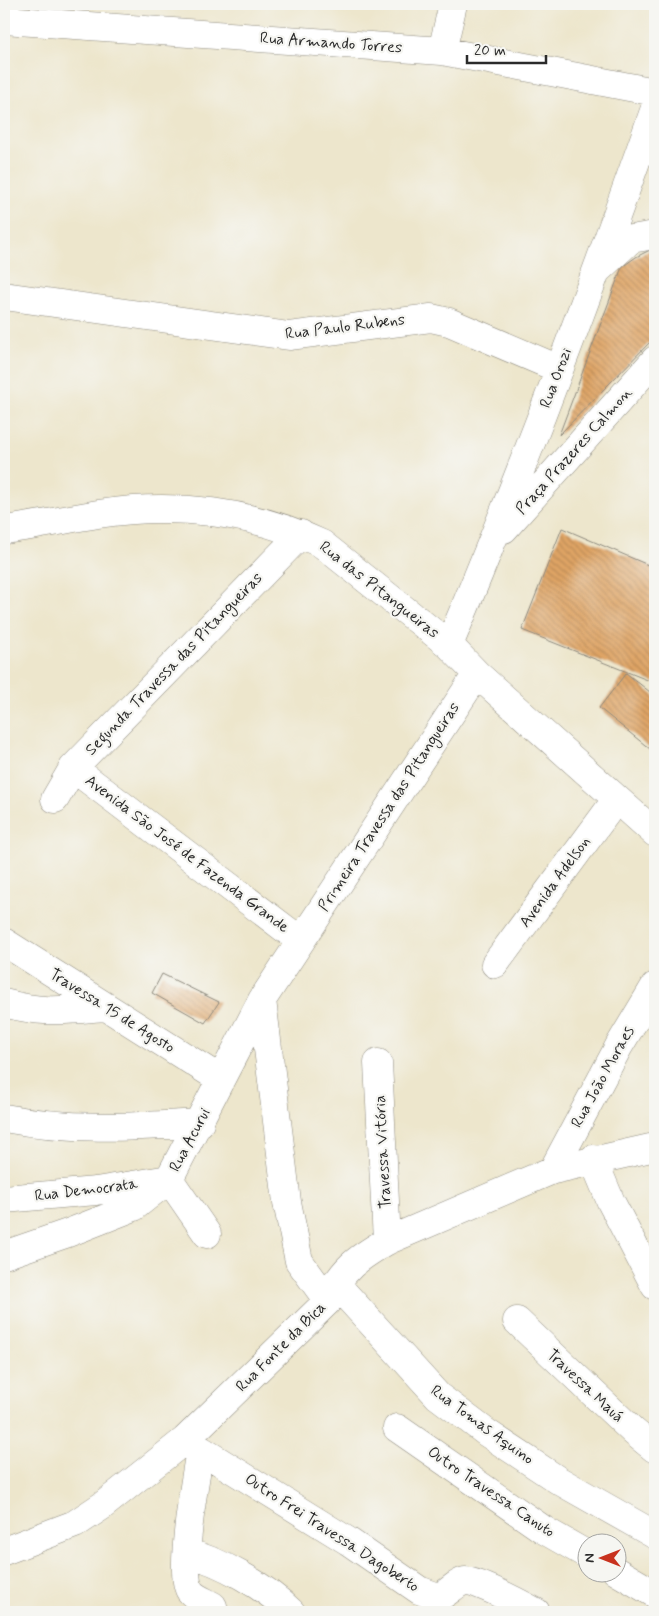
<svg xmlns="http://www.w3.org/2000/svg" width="659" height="1616" font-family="Mynerve,sans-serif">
  <defs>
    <pattern id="building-back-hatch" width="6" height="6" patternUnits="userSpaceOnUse" patternTransform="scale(1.25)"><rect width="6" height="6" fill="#dfa465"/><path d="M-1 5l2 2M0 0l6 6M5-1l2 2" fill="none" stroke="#b58653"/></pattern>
  </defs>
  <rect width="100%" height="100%" fill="#f6f6f2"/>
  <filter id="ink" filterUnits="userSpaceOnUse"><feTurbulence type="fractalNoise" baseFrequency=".02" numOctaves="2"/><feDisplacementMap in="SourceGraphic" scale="10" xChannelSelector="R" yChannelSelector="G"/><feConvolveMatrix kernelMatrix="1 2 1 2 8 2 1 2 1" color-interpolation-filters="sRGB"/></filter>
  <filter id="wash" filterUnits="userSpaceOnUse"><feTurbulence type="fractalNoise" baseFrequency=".0096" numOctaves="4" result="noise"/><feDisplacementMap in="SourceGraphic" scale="20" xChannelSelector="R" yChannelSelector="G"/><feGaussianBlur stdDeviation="1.12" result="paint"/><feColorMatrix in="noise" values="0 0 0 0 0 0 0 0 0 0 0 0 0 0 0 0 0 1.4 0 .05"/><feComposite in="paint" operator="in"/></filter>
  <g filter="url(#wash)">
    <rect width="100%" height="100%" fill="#ede6cc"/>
    <g id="blocks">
      <path fill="url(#building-back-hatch)" d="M654 248 655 337 559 435 622 267 636 257Z
        M562 528 655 568V683L522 630Z
        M626 673 655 696V753L599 708Z
        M162 974 219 1002 205 1023 152 993Z"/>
    </g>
  </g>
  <g filter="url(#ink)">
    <use href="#blocks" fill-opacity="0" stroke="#8c887c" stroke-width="1"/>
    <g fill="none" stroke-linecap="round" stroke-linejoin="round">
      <g stroke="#8c887c" stroke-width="29">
        <path id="minor" d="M4 20 442 51 655 92
          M442 51 453 4
          M601 267 631 239 655 235
          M4 296 289 336 431 318 449 322 559 369
          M504 529 655 360
          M4 530C35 526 67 519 98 514 174 502 252 511 322 544L449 645 477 674 655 833
          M449 645C524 469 591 289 655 108
          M73 768 301 941
          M55 799 73 768 301 534
          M4 942 220 1079
          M495 964 616 800
          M262 1000 287 1202 299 1261 328 1301
          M4 1003C44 1014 65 1010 106 1007
          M378 1063 387 1241
          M4 1118C73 1131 131 1127 200 1123
          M593 1159 611 1202 655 1286
          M553 1170 619 1046 655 986
          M4 1199 96 1191 169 1179 207 1234
          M4 1255 68 1233 134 1207 169 1179 262 1000 477 674
          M335 1283 438 1396 487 1433 558 1480 655 1535
          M517 1321 634 1432 655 1449
          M397 1428 544 1530 586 1554
          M185 1440 348 1541 419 1590 438 1597C448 1594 455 1583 465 1581 474 1579 525 1606 536 1612
          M200 1450C196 1474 178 1574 190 1591 195 1598 207 1602 213 1606L211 1612
          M4 1551 75 1524 102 1506 185 1440 328 1301C341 1269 358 1258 387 1241L553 1170 655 1147
          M187 1553C221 1561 266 1587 291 1612
          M616 1571 655 1594"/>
      </g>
      <use href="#minor" stroke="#fff" stroke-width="28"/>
    </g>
  </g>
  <g text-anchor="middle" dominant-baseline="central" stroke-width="4.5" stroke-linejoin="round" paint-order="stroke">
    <g font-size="16" fill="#2b2b2b" stroke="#f6f6f2">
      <text transform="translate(331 43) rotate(4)">Rua Armando Torres</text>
      <text transform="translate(345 327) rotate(-7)">Rua Paulo Rubens</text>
      <text transform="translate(556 378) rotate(-69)">Rua Orozi</text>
      <text transform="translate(574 451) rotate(-48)">Praça Prazeres Calmon</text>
      <text transform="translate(379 590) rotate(38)">Rua das Pitangueiras</text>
      <text transform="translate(174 664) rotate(-46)">Segunda Travessa das Pitangueiras</text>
      <text transform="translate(389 807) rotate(-57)">Primeira Travessa das Pitangueiras</text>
      <text transform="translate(187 854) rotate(37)">Avenida São José de Fazenda Grande</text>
      <text transform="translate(555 882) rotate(-54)">Avenida Adelson</text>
      <text transform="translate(112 1011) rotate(32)">Travessa 15 de Agosto</text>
      <text transform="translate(603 1077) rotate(-61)">Rua João Moraes</text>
      <text transform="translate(190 1140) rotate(-62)">Rua Acurui</text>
      <text transform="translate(383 1152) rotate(-93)">Travessa Vitória</text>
      <text transform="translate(86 1190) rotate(-7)">Rua Democrata</text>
      <text transform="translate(281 1347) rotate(-45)">Rua Fonte da Bica</text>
      <text transform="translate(585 1386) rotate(43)">Travessa Mauá</text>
      <text transform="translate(482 1425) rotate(36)">Rua Tomas Aquino</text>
      <text transform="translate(491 1492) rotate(34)">Outro Travessa Canuto</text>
      <text transform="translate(332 1533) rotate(33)">Outro Frei Travessa Dagoberto</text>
    </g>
  </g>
  <rect width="659" height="1616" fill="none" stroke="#f6f6f2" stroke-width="20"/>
  <g transform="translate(602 1558) rotate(270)"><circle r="24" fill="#f6f6f2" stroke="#a5a5a2"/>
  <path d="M0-4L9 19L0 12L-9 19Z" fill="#c8321e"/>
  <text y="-8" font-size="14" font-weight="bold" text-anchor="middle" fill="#2b2b2b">N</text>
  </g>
  <path d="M467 55v8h79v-8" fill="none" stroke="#2b2b2b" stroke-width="2.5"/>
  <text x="474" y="55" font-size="15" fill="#2b2b2b" stroke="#f6f6f2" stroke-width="4" paint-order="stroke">20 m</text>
</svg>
